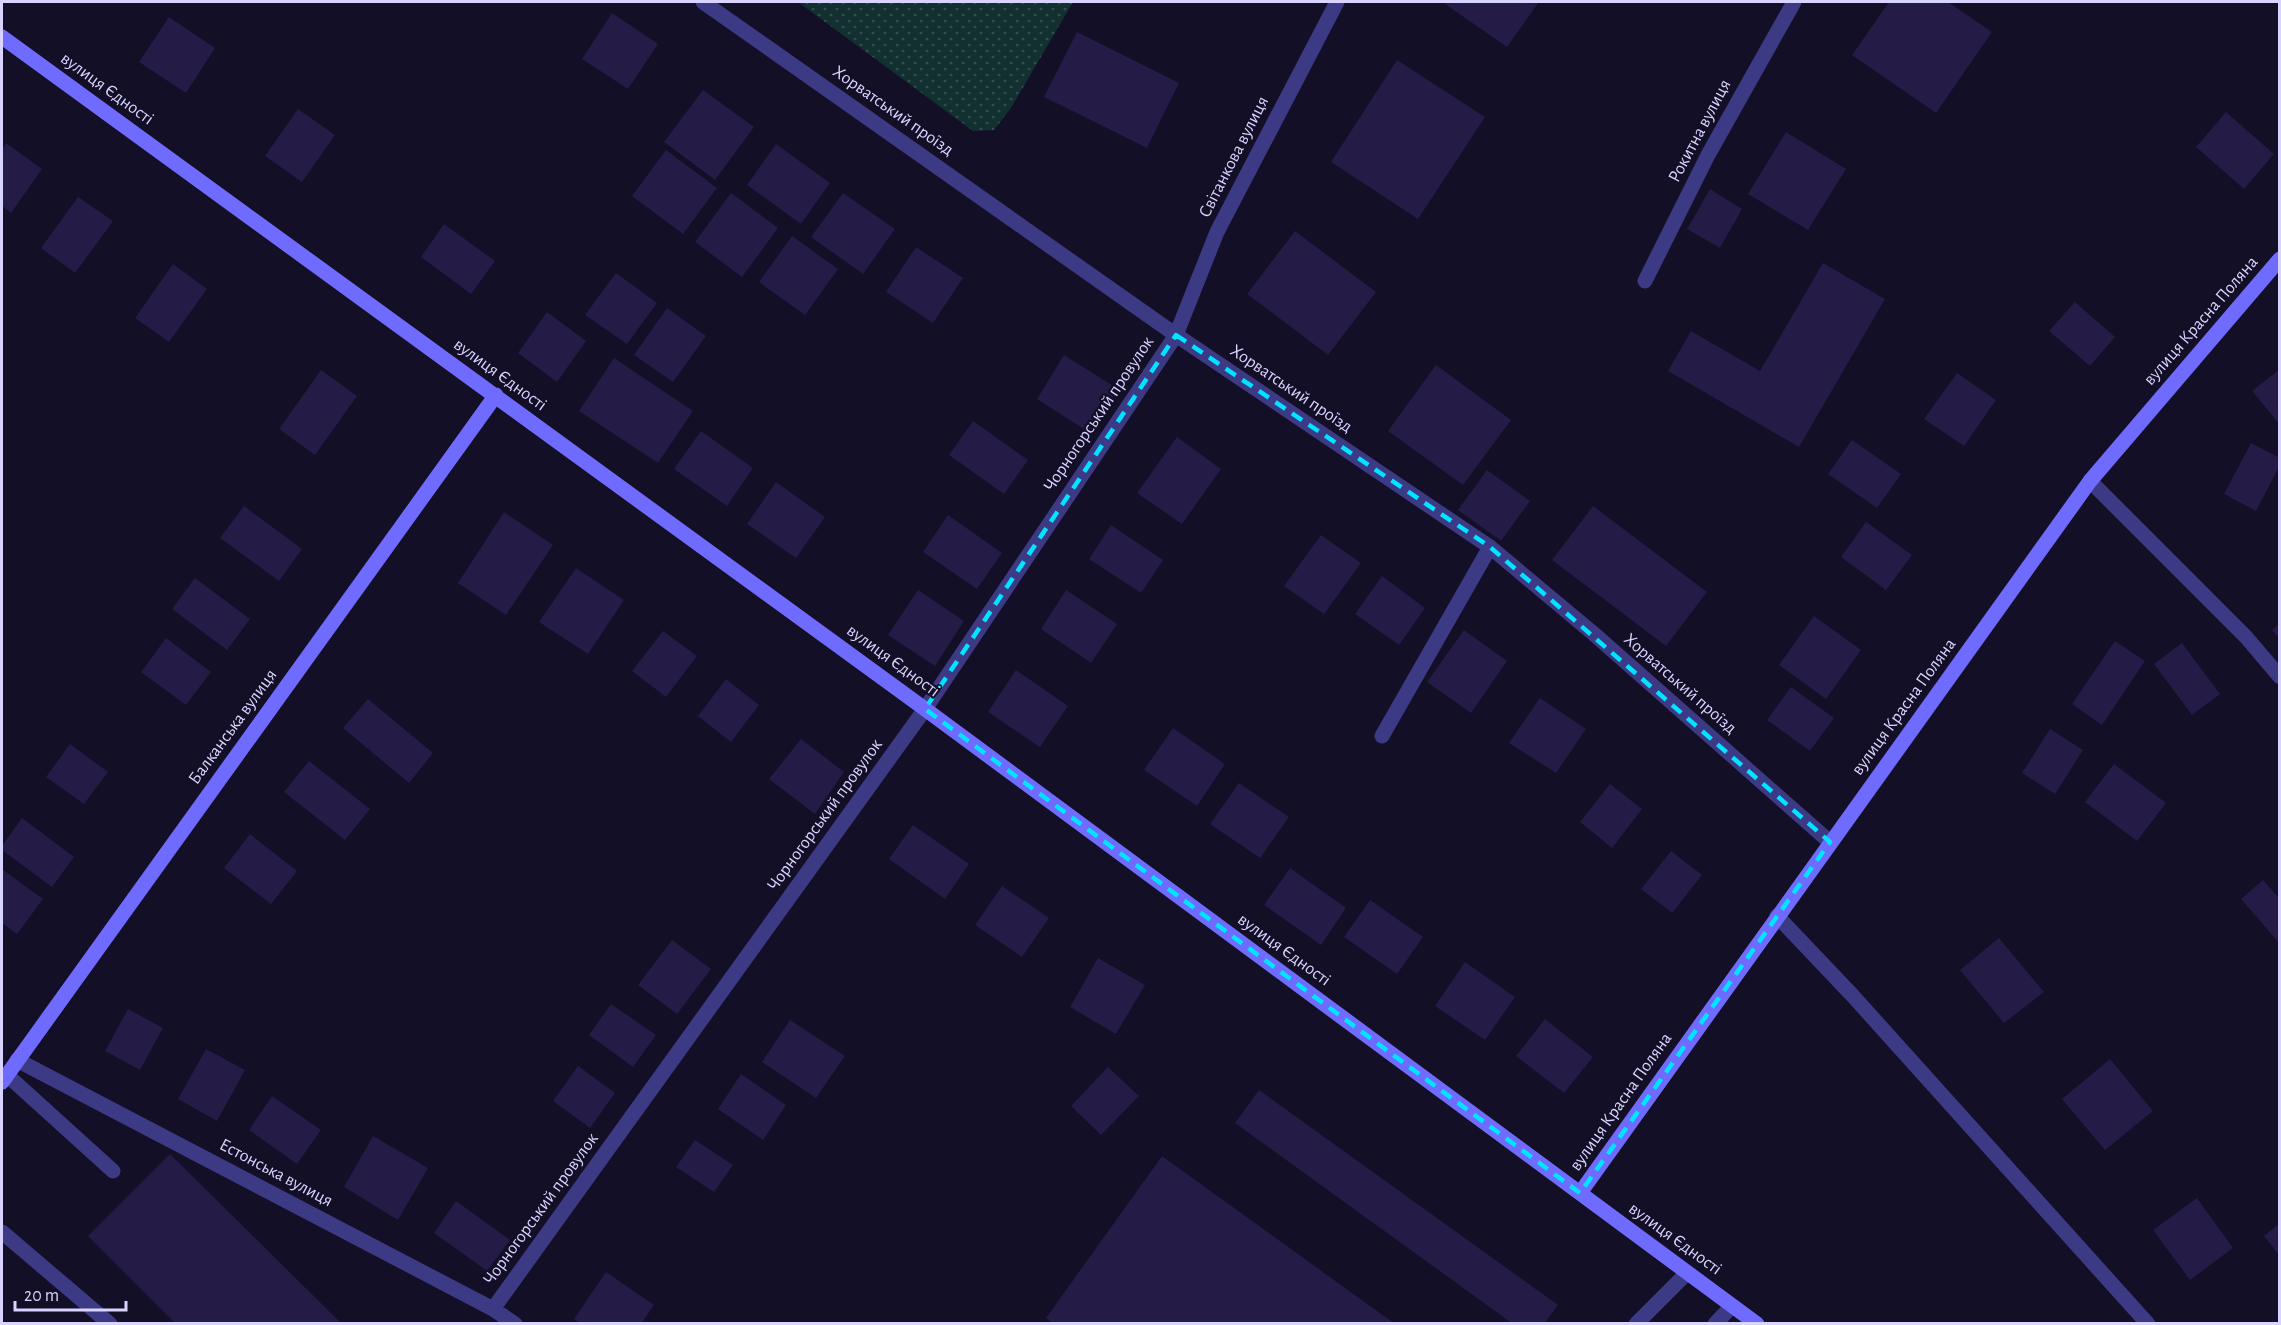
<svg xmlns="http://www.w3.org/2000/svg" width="2281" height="1325" font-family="'Alegreya Sans',sans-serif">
  <defs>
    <pattern id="grass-dots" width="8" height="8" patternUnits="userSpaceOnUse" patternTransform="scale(1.5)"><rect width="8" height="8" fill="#12302f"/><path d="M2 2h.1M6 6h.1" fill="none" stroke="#344d4e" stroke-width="1.8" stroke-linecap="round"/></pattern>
  </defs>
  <rect width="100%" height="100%" fill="#130f26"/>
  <path fill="url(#grass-dots)" d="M798 2H1073L1011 108 994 130 973 131Z"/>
  <path fill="#241b47" d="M1442 2H1539L1507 47Z
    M1889 2H1948L1992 32 1936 113 1852 55Z
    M612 13 658 44 628 89 582 59Z
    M169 17 215 48 186 93 139 62Z
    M1077 32 1179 83 1147 148 1044 97Z
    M1397 60 1485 117 1418 219 1331 162Z
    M703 90 754 127 715 180 664 142Z
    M298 109 335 135 302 182 265 156Z
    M2226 112 2274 154 2244 189 2196 147Z
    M1786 132 1846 169 1808 230 1748 194Z
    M6 143 42 169 11 213 2 206V150Z
    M776 144 830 183 801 224 747 185Z
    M666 150 717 188 683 234 632 196Z
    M1710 189 1742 209 1720 248 1687 229Z
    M731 193 778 228 742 277 695 242Z
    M843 193 895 229 863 274 811 237Z
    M78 197 113 221 75 273 41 248Z
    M444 224 495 261 471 294 421 257Z
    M1295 231 1376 292 1328 355 1247 294Z
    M792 236 838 269 805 315 759 282Z
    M916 247 963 278 933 323 886 292Z
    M1823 263 1885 299 1799 447 1668 371 1691 331 1760 371Z
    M173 264 207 289 169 342 135 318Z
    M616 273 657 303 627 344 585 315Z
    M2075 302 2115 337 2090 366 2049 331Z
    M667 308 706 336 673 382 634 355Z
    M547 312 586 341 557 382 518 353Z
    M1064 355 1118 389 1090 433 1037 399Z
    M614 358 693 411 658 463 579 411Z
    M1436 365 1511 420 1463 485 1388 431Z
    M2280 369V425L2252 391Z
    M321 370 357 396 315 455 279 429Z
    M1957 373 1996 400 1964 446 1924 419Z
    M973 421 1028 460 1004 494 949 455Z
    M701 431 753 468 727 506 674 469Z
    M1177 437 1221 469 1182 524 1137 493Z
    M1852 440 1901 474 1877 508 1828 474Z
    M2251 443 2280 458V465L2256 511 2224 494Z
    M1487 470 1530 501 1501 541 1458 510Z
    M776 482 825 517 796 558 747 524Z
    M244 506 302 549 279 581 220 538Z
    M1593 506 1707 592 1666 646 1552 560Z
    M504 512 553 545 506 615 458 583Z
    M948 515 1002 553 977 589 923 552Z
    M1866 522 1912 555 1886 590 1841 557Z
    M1111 525 1163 560 1141 593 1089 559Z
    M1321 535 1361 563 1324 614 1284 586Z
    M576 568 624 600 588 654 539 622Z
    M1382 576 1425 608 1399 645 1355 614Z
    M195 578 250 619 227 650 172 609Z
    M918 590 964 621 935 666 888 635Z
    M1066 590 1117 624 1091 663 1041 629Z
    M1814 616 1861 650 1826 699 1779 665Z
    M2280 623V639L2272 630Z
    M1464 630 1507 661 1471 713 1427 682Z
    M663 631 697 656 666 697 632 671Z
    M166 638 211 672 186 705 141 672Z
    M2115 641 2145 661 2102 725 2072 704Z
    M2182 643 2220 694 2192 715 2154 664Z
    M1016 670 1068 706 1040 747 988 712Z
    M726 679 759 705 731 742 698 716Z
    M1791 687 1834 718 1810 751 1767 720Z
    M1540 698 1586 729 1556 773 1509 743Z
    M368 699 433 753 409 783 343 728Z
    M1173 728 1225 764 1197 806 1144 770Z
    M2050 729 2083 750 2055 794 2022 773Z
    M801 739 844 772 815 814 769 779Z
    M70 744 108 772 84 804 46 777Z
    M309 761 370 809 345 840 284 792Z
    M2114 764 2166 803 2137 841 2085 802Z
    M1239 783 1289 817 1260 858 1210 824Z
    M1610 784 1642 809 1612 848 1580 822Z
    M22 818 74 857 52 887 2 850V846Z
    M913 825 969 864 945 899 889 859Z
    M250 834 297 871 271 904 224 868Z
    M1671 851 1702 875 1672 913 1641 889Z
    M1290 868 1346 908 1321 945 1264 905Z
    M2 869 43 899 17 934 2 923Z
    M2263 880 2280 899V944L2241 899Z
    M1002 886 1049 918 1022 957 975 925Z
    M1370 900 1423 937 1397 974 1344 937Z
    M1999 938 2044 992 2004 1023 1960 970Z
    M672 940 711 969 677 1014 638 985Z
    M1098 958 1145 985 1116 1034 1070 1007Z
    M1465 962 1515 997 1485 1040 1435 1006Z
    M611 1004 656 1035 633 1067 589 1035Z
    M128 1009 163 1028 140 1070 105 1051Z
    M1545 1019 1593 1057 1564 1093 1516 1056Z
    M790 1020 845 1056 816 1098 762 1062Z
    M206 1049 245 1070 217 1121 178 1099Z
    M2110 1059 2153 1111 2105 1150 2062 1099Z
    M578 1066 615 1093 590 1128 553 1101Z
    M1108 1067 1139 1096 1101 1135 1071 1106Z
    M741 1074 786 1105 763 1140 718 1109Z
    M1259 1090 1558 1305 1544 1324H1513L1235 1123Z
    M272 1096 321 1130 297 1164 249 1130Z
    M373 1136 428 1168 398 1220 344 1187Z
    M695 1140 733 1165 714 1192 676 1167Z
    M170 1154 342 1324H176L88 1236Z
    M1162 1156 1395 1324H1054L1046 1318Z
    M2197 1198 2233 1248 2190 1280 2153 1230Z
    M456 1201 510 1240 487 1271 434 1233Z
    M2280 1223V1256L2264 1236Z
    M606 1272 654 1305 641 1324H581L574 1319Z"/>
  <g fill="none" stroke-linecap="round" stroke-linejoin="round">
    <path stroke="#3d3a85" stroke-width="15" d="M1382 736 1490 547
      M7 1075 113 1171
      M1636 1324 1687 1273
      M1715 1324 1732 1306"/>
    <path stroke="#3d3a85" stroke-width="15" d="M703 2 1176 335 1490 547 1594 634 1830 842
      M1645 281 1708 155 1794 2
      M2090 481 2246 637 2280 677
      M1777 916 1853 996 2148 1324
      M17 1060 493 1309 515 1324
      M2 1232 110 1324
      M493 1309 925 709 1176 335 1217 232 1337 2"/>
    <path stroke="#6f6bff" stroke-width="15" d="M2 37 925 709 1757 1324
      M2 1082 496 395
      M1580 1193 2090 481 2280 259"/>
  </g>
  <path fill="none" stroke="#00e5ff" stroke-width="4.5" stroke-dasharray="12 8" stroke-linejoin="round" d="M1176 335 1490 547 1830 842 1580 1193 925 709Z"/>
  <g text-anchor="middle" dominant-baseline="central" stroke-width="4.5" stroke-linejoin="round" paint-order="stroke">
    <g font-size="18" fill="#d9d4ff" stroke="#130f26">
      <text transform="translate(107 89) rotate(36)">вулиця Єдності</text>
      <text transform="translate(893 111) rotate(35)">Хорватський проїзд</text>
      <text transform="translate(1700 131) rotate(-62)">Рокитна вулиця</text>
      <text transform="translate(1234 157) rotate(-63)">Світанкова вулиця</text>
      <text transform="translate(2201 321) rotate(-49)">вулиця Красна Поляна</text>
      <text transform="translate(500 375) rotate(36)">вулиця Єдності</text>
      <text transform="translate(1291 389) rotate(34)">Хорватський проїзд</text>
      <text transform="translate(1099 414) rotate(-56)">Чорногорський провулок</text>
      <text transform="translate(893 661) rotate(36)">вулиця Єдності</text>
      <text transform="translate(1680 684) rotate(41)">Хорватський проїзд</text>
      <text transform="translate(1904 707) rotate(-54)">вулиця Красна Поляна</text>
      <text transform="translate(233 727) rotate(-54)">Балканська вулиця</text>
      <text transform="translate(825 815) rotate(-54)">Чорногорський провулок</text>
      <text transform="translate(1284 950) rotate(36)">вулиця Єдності</text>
      <text transform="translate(1621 1102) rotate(-55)">вулиця Красна Поляна</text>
      <text transform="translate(276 1173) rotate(28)">Естонська вулиця</text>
      <text transform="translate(541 1209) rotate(-54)">Чорногорський провулок</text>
      <text transform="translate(1675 1239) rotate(36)">вулиця Єдності</text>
    </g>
  </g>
  <rect width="2281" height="1325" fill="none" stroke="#d9d4ff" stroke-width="6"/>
  <path d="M15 1301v9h111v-9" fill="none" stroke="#d9d4ff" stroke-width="3"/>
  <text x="24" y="1301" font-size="18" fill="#d9d4ff" stroke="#130f26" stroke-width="4.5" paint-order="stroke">20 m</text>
</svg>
